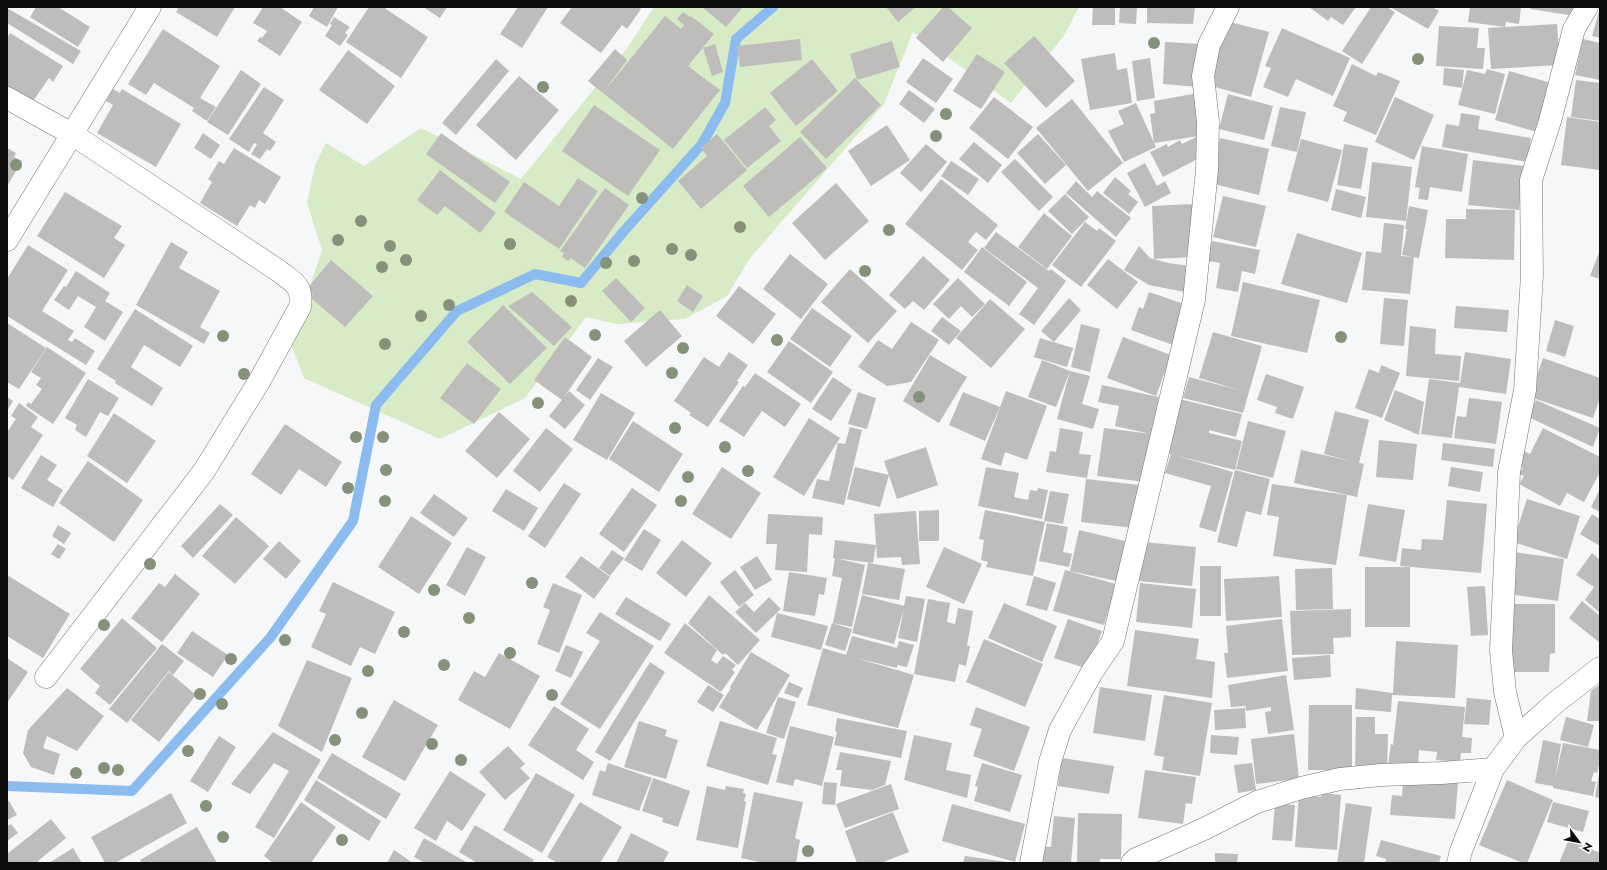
<svg xmlns="http://www.w3.org/2000/svg" width="1607" height="870" font-family="Jost,sans-serif">
  <rect width="100%" height="100%" fill="#f6f7f8"/>
  <path fill="#d7ebc6" d="M654 7H1079L1065 34 1011 103 913 32 884 104 750 258 727 296 685 319 617 324 586 317 525 398 440 439 304 378 291 344 322 250 307 203 315 165 326 143 364 166 421 128 521 179 628 47Z"/>
  <g fill="none" stroke-linecap="round" stroke-linejoin="round">
    <path stroke="#8cbbef" stroke-width="10" d="M7 786 132 791 270 638 353 521 376 405 457 311 535 274 581 283 624 231 702 144 725 103 736 39 773 7"/>
  </g>
  <path fill="#bebdbc" d="M36 7H58L90 27 78 47 30 17Z
    M179 7H235L217 37 176 12Z
    M263 7H280L302 22 280 56 257 41 260 37 262 38 267 31 253 23Z
    M314 7H338L327 27 309 16Z
    M369 7H383L428 37 401 78 346 42Z
    M423 7H447L440 18Z
    M518 7H548L522 48 500 34Z
    M572 7H639L641 9 627 29 622 25 601 53 560 23Z
    M702 7H743L726 27Z
    M886 7H916L898 22Z
    M943 7H948L972 28 943 62 916 38Z
    M1093 7H1115V25H1092Z
    M1120 7H1137L1136 24 1119 23Z
    M1147 7H1195L1193 24 1147 23Z
    M1309 7H1356L1343 25 1331 17 1328 21Z
    M1371 7H1387L1395 12 1362 64 1342 51Z
    M1390 7H1432L1439 11 1428 29Z
    M1470 7H1521L1519 24 1506 22 1505 27 1468 22Z
    M1530 7H1577L1575 16 1530 9Z
    M7 8 81 51 73 64 7 23Z
    M1599 11H1600V38L1592 36Z
    M683 12 690 17 691 16 714 34 688 66 720 90 673 149 603 93 665 16 681 29 684 25 677 19Z
    M334 17 350 27 345 33 348 35 340 46 325 36 332 25 330 24Z
    M1226 21 1269 32 1251 97 1208 85Z
    M1557 24 1560 65 1491 69 1488 28Z
    M1439 26 1479 28 1477 48H1485L1483 69 1436 66Z
    M1282 28 1350 58 1333 96 1296 79 1288 97 1263 87 1271 68 1265 66Z
    M163 29 220 66 200 98 216 107 207 121 192 111 194 108 154 83 146 95 128 84Z
    M10 33 63 66 53 82 49 78 31 104 7 90V39Z
    M1034 36 1075 81 1046 108 1004 63Z
    M800 39 802 60 740 67 737 46Z
    M1583 39 1600 43V80L1575 75Z
    M892 41 900 67 857 80 850 54Z
    M1165 42 1201 44 1198 87 1163 84Z
    M715 44 723 72 712 76 703 48Z
    M615 49 627 60 603 93 588 81Z
    M348 50 395 86 367 124 319 90Z
    M1115 53 1117 70 1127 68 1132 103 1090 110 1081 59Z
    M977 54 1005 72 981 109 953 91Z
    M923 58 953 79 936 103 906 82Z
    M1150 58 1155 98 1137 101 1132 61Z
    M496 59 509 71 456 135 442 123Z
    M812 59 838 91 796 126 770 93Z
    M1352 64 1376 76 1378 72 1400 81 1376 135 1343 121 1347 112 1333 106Z
    M1444 68 1464 70 1462 88 1443 85Z
    M1487 69 1505 74 1495 114 1458 105 1467 70 1485 74Z
    M241 70 261 84 228 135 207 122Z
    M1509 71 1551 83 1537 132 1495 120Z
    M519 76 559 110 516 160 476 125Z
    M855 78 881 105 826 159 800 132Z
    M1576 80 1600 83V121L1571 117Z
    M264 87 284 100 263 133 276 142 270 151 267 149 260 159 251 154 257 144 254 143 249 152 229 139Z
    M113 89 120 93 122 89 181 124 156 167 97 133 113 105 106 101Z
    M909 90 935 109 924 123 899 104Z
    M1198 93 1205 135 1154 143 1150 114 1155 113 1154 101Z
    M1228 94 1273 106 1264 140 1219 129Z
    M994 97 1033 127 1008 159 969 128Z
    M1395 97 1434 115 1414 160 1375 142Z
    M1072 99 1123 163 1088 191 1036 128Z
    M1136 103 1156 147 1124 162 1108 131 1124 124 1118 111Z
    M594 105 660 150 628 196 562 151Z
    M765 107 776 120 769 126 781 141 747 168 724 140Z
    M1280 107 1306 112 1297 152 1271 146Z
    M1461 113 1480 116 1478 129 1531 138 1527 162 1442 147 1446 124 1459 126Z
    M1567 117 1600 122V170L1561 165Z
    M887 125 910 160 871 186 848 151Z
    M203 133 220 145 211 159 194 148Z
    M441 133 510 182 495 203 426 154Z
    M717 134 747 170 701 209 678 181 707 156 701 148Z
    M1038 134 1066 165 1045 184 1017 153Z
    M800 137 827 168 769 217 743 186Z
    M1196 137 1205 155 1163 177 1150 152 1167 144 1168 147 1180 140 1182 144Z
    M1220 138 1269 149 1259 195 1210 183Z
    M1301 139 1342 150 1328 202 1287 191Z
    M974 142 1002 165 988 183 959 159Z
    M926 144 947 162 921 192 900 173Z
    M1344 144 1368 148 1361 189 1337 185Z
    M1422 146 1468 154 1462 192 1430 187 1428 200 1418 199 1420 188 1415 187Z
    M7 148 16 153 14 157 22 161 7 186Z
    M234 148 281 177 265 204 259 200 255 208 250 205 237 226 200 203 212 182 208 179 219 161 224 164Z
    M1015 159 1053 197 1039 211 1001 172Z
    M1473 160 1524 166 1519 210 1468 205Z
    M951 161 979 179 968 195 941 176Z
    M1372 162 1412 167 1406 221 1366 217Z
    M1145 163 1157 186 1165 181 1171 193 1145 207 1127 173Z
    M440 170 496 213 480 233 445 206 437 215 417 200Z
    M1115 177 1131 191 1128 194 1138 202 1129 214 1103 193Z
    M578 178 598 191 559 249 504 212 524 182 559 206Z
    M941 179 998 225 986 240 976 232 968 242 978 250 962 270 905 224Z
    M1076 181 1092 197 1097 191 1131 218 1116 237 1066 193Z
    M836 183 869 221 825 260 792 223Z
    M605 188 629 205 585 268 571 258 568 261 562 257 564 253 560 251Z
    M1336 189 1366 197 1361 218 1331 210Z
    M65 192 122 226 114 238 125 245 104 278 37 236Z
    M1065 194 1089 217 1072 234 1048 211Z
    M1223 196 1266 206 1256 247 1213 237Z
    M1193 204 1194 257 1154 259 1152 206Z
    M1409 206 1428 210 1419 258 1402 255 1407 229H1405Z
    M1466 209 1515 210 1514 260 1445 258 1446 219H1466Z
    M1044 213 1072 236 1047 269 1018 247Z
    M1085 222 1097 231 1099 228 1116 241 1081 287 1052 265Z
    M1384 223 1404 225 1401 256 1414 257 1410 294 1362 290 1366 251 1381 253Z
    M996 232 1049 271 1051 269 1066 281 1034 325 1019 314 1038 288 984 248Z
    M1297 233 1362 253 1347 303 1281 284Z
    M1212 241 1260 250 1255 274 1242 271 1238 292 1216 288 1220 263 1208 261Z
    M171 242 188 252 179 268 220 291 200 327 210 333 204 344 136 305Z
    M28 245 68 270 42 311 74 331 68 340 72 342 75 338 95 351 86 365 7 316V279Z
    M1139 246 1150 258 1168 263 1190 266 1185 292 1149 285 1124 270Z
    M982 247 1027 282 1009 306 964 272Z
    M1600 250V279L1590 276Z
    M790 254 828 284 801 319 763 289Z
    M923 256 950 280 924 310 913 301 905 309 889 295Z
    M1108 259 1138 282 1117 309 1087 285Z
    M331 260 373 296 345 327 311 298 313 295 306 290Z
    M850 269 897 311 868 343 821 302Z
    M76 271 110 293 105 301 123 312 105 341 84 327 96 307 78 296 69 310 54 300 64 286 66 287Z
    M616 278 645 308 631 322 602 291Z
    M958 278 985 304 972 317 961 306 949 319 933 304Z
    M1243 282 1320 300 1307 353 1231 336Z
    M687 285 703 296 693 312 677 301Z
    M739 286 776 314 753 344 716 316Z
    M532 292 572 327 554 346 508 306Z
    M1149 292 1187 305 1173 345 1131 330 1139 307 1143 309Z
    M1069 298 1081 310 1054 342 1041 331Z
    M1384 298 1408 300 1404 346 1380 344Z
    M990 299 1025 329 991 368 956 338Z
    M503 305 547 348 510 384 467 342Z
    M1456 306 1509 310 1507 332 1454 328Z
    M812 308 852 336 830 367 790 339Z
    M135 309 193 346 180 367 144 345 131 367 163 388 152 406 115 383 116 381 97 369Z
    M660 310 682 336 646 367 624 341Z
    M942 317 961 331 949 345 931 331Z
    M1555 320 1574 326 1565 357 1546 351Z
    M911 322 939 340 911 382 887 386 858 367 878 340 892 349Z
    M7 323 46 348 19 389 7 382Z
    M1081 324 1100 329 1090 372 1071 367Z
    M1410 326 1436 329 1435 354 1461 356 1459 381 1406 376Z
    M1213 332 1262 346 1243 413 1183 398 1189 377 1239 390 1199 378Z
    M565 337 592 357 562 400 534 380Z
    M1123 337 1171 355 1156 396 1107 378Z
    M1040 338 1073 348 1067 367 1034 357Z
    M789 341 833 372 811 403 767 372Z
    M47 347 86 373 53 424 26 406 28 402 31 404 42 389 36 385 41 378 31 372Z
    M729 352 748 365 737 381 739 382 708 427 689 415 691 413 674 401 704 357 719 367Z
    M1465 352 1511 359 1506 394 1459 387 1452 438 1421 434 1429 379 1460 383Z
    M930 355 967 377 939 423 903 401Z
    M598 358 613 367 590 400 576 390Z
    M1543 358 1600 378V398L1593 418 1530 397Z
    M1042 360 1070 371 1056 407 1028 397Z
    M467 363 501 389 474 424 440 398Z
    M1381 365 1400 373 1382 418 1355 408 1369 369 1379 373Z
    M1070 371 1090 376 1082 404 1099 409 1093 429 1057 419Z
    M755 373 801 404 785 427 762 411 744 437 719 421 743 386 745 387Z
    M1266 374 1304 387 1293 419 1275 413 1277 407 1257 400Z
    M833 377 852 390 831 421 812 409Z
    M88 379 119 398 108 416 100 412 86 437 75 430 77 425 65 418Z
    M1102 385 1159 397 1151 434 1115 426 1119 406 1098 402Z
    M1395 390 1424 402 1419 435 1384 420Z
    M569 391 585 405 565 429 549 416Z
    M1006 391 1047 406 1027 460 1005 452 1001 466 981 459Z
    M858 392 876 398 867 429 848 424Z
    M963 392 1000 407 985 441 949 425Z
    M601 393 635 413 607 460 573 440Z
    M7 397 13 401 7 411Z
    M1469 398 1502 402 1496 444 1454 438 1457 416 1466 417Z
    M1179 399 1242 414 1236 437 1209 430V433L1242 441 1235 470 1166 453Z
    M1536 400 1600 428 1593 447 1528 417Z
    M19 403 38 417 31 427 43 435 13 480 7 476V432L16 419 11 416Z
    M1335 411 1369 420 1359 463 1364 464 1357 497 1294 483 1301 450 1351 461 1324 454Z
    M499 412 530 439 497 478 465 451Z
    M114 413 156 441 127 483 87 456Z
    M809 418 840 438 804 496 773 477Z
    M633 421 683 454 659 492 609 459Z
    M1248 421 1286 431 1273 478 1236 469Z
    M285 424 342 462 326 487 299 469 281 495 251 474Z
    M850 427 862 430 844 505 812 498 817 479 829 481 838 443 845 444Z
    M546 428 573 449 540 492 513 471Z
    M1060 428 1083 432 1079 454 1091 455 1087 478 1046 472 1050 451 1056 452Z
    M1104 428 1152 434 1145 482 1097 476Z
    M1543 428 1600 457V472L1584 502 1567 493 1560 506 1519 484 1524 476 1519 474 1523 468 1515 464 1522 450 1530 454Z
    M1379 440 1417 444 1413 480 1376 477Z
    M1443 443 1495 449 1493 467 1441 460Z
    M926 447 938 485 897 499 884 461Z
    M1171 454 1233 472 1216 532 1199 527 1211 486 1165 473Z
    M41 455 57 465 47 480 63 490 53 507 21 488Z
    M88 461 143 500 114 542 59 503Z
    M722 467 761 493 731 539 692 514Z
    M855 467 889 475 880 507 847 499Z
    M986 467 1019 473 1014 497 1028 500 1030 490 1037 491 1038 488 1048 490 1042 519 978 506Z
    M1451 467 1483 472 1480 492 1448 486Z
    M1235 470 1270 479 1261 515 1246 511 1237 547 1217 542Z
    M1086 479 1140 485 1134 528 1081 522Z
    M564 483 581 494 545 548 528 536Z
    M1272 484 1347 495 1336 565 1273 556 1279 517 1267 515Z
    M632 488 657 505 624 552 599 534Z
    M506 489 538 508 524 531 492 511Z
    M1600 489V512L1591 507Z
    M1050 491 1069 494 1063 524 1044 521Z
    M434 494 468 518 454 537 420 513Z
    M1527 499 1580 516 1567 559 1513 542Z
    M1447 500 1487 504 1481 573 1400 566 1402 548 1421 550 1422 539 1443 540Z
    M220 504 233 515 193 558 181 546Z
    M1368 504 1405 510 1396 562 1359 556Z
    M939 510V541H919V511Z
    M985 510 1045 522 1033 576 986 567 988 562 981 560 984 540 979 539Z
    M916 511 920 564 902 565 901 557 877 558 874 514Z
    M768 514 823 517 822 535 809 534 807 572 775 570 777 544H766Z
    M1592 514 1600 519V546L1580 534Z
    M411 516 452 543 419 594 378 567Z
    M236 517 269 546 235 584 202 556Z
    M1047 523 1068 527 1063 552 1072 554 1069 567 1039 561Z
    M58 525 71 533 64 544 52 536Z
    M644 529 661 540 642 571 624 560Z
    M1079 530 1125 541 1116 581 1070 571Z
    M682 540 712 563 686 597 656 573Z
    M835 540 876 545 873 563 833 558Z
    M279 541 301 561 286 579 263 559Z
    M1143 542 1196 547 1192 586 1138 581Z
    M58 544 66 549 59 559 51 554Z
    M467 547 486 557 465 596 446 585Z
    M944 547 982 564 964 604 926 587Z
    M612 550 624 558 610 576 599 568Z
    M1513 552 1564 559 1558 601 1507 594Z
    M1592 553 1600 560V613L1585 600 1594 587 1576 575Z
    M581 556 610 577 594 599 565 577Z
    M757 556 772 580 755 590 740 567Z
    M835 558 865 565 852 627 833 623 842 578 832 576Z
    M868 563 905 569 899 600 862 594Z
    M1200 566H1221V616H1200Z
    M1365 567H1410V627H1365Z
    M1332 568 1333 609 1296 610 1295 569Z
    M735 570 754 595 739 607 720 582Z
    M1065 570 1116 584 1104 625 1053 611Z
    M789 572 827 578 824 595 819 594 815 616 783 611Z
    M175 574 200 594 162 642 131 618 159 583 165 587Z
    M7 575 70 614 43 658 7 636Z
    M1034 576 1056 583 1047 611 1026 605Z
    M1279 576 1282 617 1226 621 1224 579Z
    M333 582 395 612 375 654 360 647 351 666 311 647 326 614 319 611Z
    M553 583 582 595 559 653 537 644 550 610 543 607Z
    M1140 583 1196 589 1192 628 1136 622Z
    M1485 586 1488 635 1471 636 1467 587Z
    M709 595 760 640 738 665 725 653 723 655 688 623Z
    M862 595 904 606 906 596 925 599 917 642 898 638 904 608 894 644 852 633Z
    M626 597 671 624 660 641 615 614Z
    M769 597 781 609 756 633 735 612 745 603 754 612Z
    M928 599 950 603 947 622 955 624 958 608 973 611 967 646H970L966 666 959 664 955 682 914 674Z
    M1582 601 1600 616V643L1569 618Z
    M1004 603 1057 626 1042 662 988 638Z
    M1509 604H1555V653L1550 654 1549 672H1508Z
    M1351 609V637L1333 638 1334 654 1292 655 1290 611Z
    M600 612 654 646 600 729 560 704 600 641 586 633Z
    M777 613 828 626 821 650 771 637Z
    M122 618 157 648 110 705 95 693 100 686 80 669Z
    M1068 619 1102 631 1088 669 1054 658Z
    M1282 619 1288 671 1227 678 1224 653H1228L1226 626Z
    M685 623 717 650 711 660 717 664 723 656 736 665 732 670 735 672 721 692 664 653Z
    M832 623 852 629 845 651 825 645Z
    M1135 630 1199 639 1196 659 1215 662 1212 698 1127 686Z
    M192 631 228 655 213 677 177 653Z
    M852 636 897 648 899 641 914 645 907 667 897 665V668L856 658 914 675 898 728 807 705 823 648 846 655Z
    M984 639 1043 664 1025 707 966 682Z
    M1396 641 1458 645 1455 698 1392 695 1391 712 1355 709 1356 688 1393 693Z
    M162 644 184 661 173 675 169 671 127 723 109 709Z
    M566 645 583 652 571 678 555 671Z
    M751 652 790 675 757 730 719 707 731 688 730 687Z
    M499 653 540 676 510 729 458 700 474 671 485 677Z
    M1330 655 1331 677 1294 680 1292 658Z
    M7 658 28 672 7 703Z
    M307 660 352 678 322 752 278 726Z
    M650 662 665 672 610 761 595 752Z
    M169 672 196 695 159 742 131 720Z
    M1286 675 1294 730 1268 734 1265 712 1271 711V707L1246 711 1245 704V706L1231 707 1228 685Z
    M789 682 803 688 798 698 784 693Z
    M1600 684V721H1587L1591 691Z
    M708 685 724 695 713 712 697 702Z
    M1100 687 1152 695 1145 741 1093 733Z
    M67 688 104 716 77 751 47 736 43 748 60 754 54 775 31 767 23 753 28 730Z
    M1164 695 1212 703 1200 776 1162 770 1164 757 1154 755Z
    M778 697 796 702 784 739 766 733Z
    M1467 698 1491 700 1489 725 1464 724Z
    M394 700 438 725 405 781 362 757Z
    M1398 701 1465 707 1462 737 1472 738 1471 753H1461L1460 762 1436 760 1437 752 1419 750 1418 767 1388 765 1391 744 1393 745Z
    M1309 705H1352V770H1308Z
    M554 706 589 729 576 750 594 762 583 780 528 745Z
    M976 707 1030 727 1014 771 973 756 982 729 970 725Z
    M1245 708 1246 728 1215 730 1214 710Z
    M1356 717H1375V734H1388L1387 770H1355Z
    M1566 717 1594 725 1588 747 1560 740Z
    M837 718 907 731 901 758 834 745 837 732 835 731Z
    M639 721 667 730 665 736 678 740 666 779 624 767Z
    M720 721 777 738 772 754 777 755 768 785 706 766Z
    M790 726 834 737 822 786 795 779 793 786 776 782Z
    M273 732 321 760 274 838 255 827 289 771 274 763 250 794 231 784Z
    M1294 734 1299 779 1256 784 1251 739Z
    M914 735 952 743 946 770 971 775 967 798 904 780Z
    M1211 735 1239 737 1237 755 1210 753Z
    M219 736 236 747 208 792 190 781Z
    M1543 740 1561 744 1555 779 1563 743 1600 750V761L1597 773 1594 772 1591 781 1596 782 1593 796 1553 788V786L1535 783Z
    M508 746 525 764 520 768 530 778 505 800 479 772Z
    M840 752 891 761 885 785 872 790 840 786 842 770H836Z
    M332 753 401 794 386 819 317 778Z
    M1062 758 1114 766 1109 794 1058 786Z
    M608 763 652 778 639 811 592 795 600 770 605 772Z
    M982 763 1022 775 1010 812 974 801 978 787 975 786Z
    M1252 763 1256 790 1238 793 1234 765Z
    M1145 770 1196 777 1192 804 1186 803 1183 824 1138 818Z
    M450 771 486 794 462 831 447 821 436 841 414 828Z
    M536 773 575 795 542 853 503 830Z
    M1599 774H1600V798L1595 797Z
    M653 778 690 791 678 827 662 822 663 818 642 811Z
    M1403 778 1458 782 1455 819 1390 815 1392 795 1402 796Z
    M316 780 381 821 369 841 304 800Z
    M1507 780 1553 800 1527 863H1523L1479 845Z
    M824 782 837 783 835 805 822 804Z
    M891 784 899 809 845 828 836 804Z
    M707 786 725 790 726 786 744 789 743 793 746 794 744 801 746 802 738 848 696 840Z
    M754 792 803 802 795 838 800 840 796 863H764L741 858Z
    M171 793 187 823 115 863H105L91 837Z
    M1322 793 1341 795 1337 850 1295 847 1299 795 1321 797Z
    M9 801 17 815 7 820V802Z
    M301 802 336 827 311 863H273L264 856Z
    M580 802 622 827 600 863H558L547 857Z
    M1553 802 1589 811 1583 832 1547 822Z
    M1346 803 1372 807 1364 863H1337Z
    M952 804 1025 824 1015 862 942 841Z
    M1275 804 1295 805 1292 841 1272 840Z
    M893 812 909 852 881 863H857L845 831Z
    M1078 813 1122 814 1121 859H1100V863H1077Z
    M1054 816 1075 818 1071 863H1036L1037 846 1051 847Z
    M51 819 66 838 38 861 40 863H7V854Z
    M11 824 18 833 7 841V826Z
    M475 825 534 860 532 863H477L459 852Z
    M197 827 217 863H142L140 860Z
    M631 833 669 852 663 863H616Z
    M424 838 468 863H425L414 857Z
    M1569 839 1600 853V863H1559Z
    M1381 840 1441 856 1439 863H1385L1386 859 1376 856Z
    M73 848 82 863H49Z
    M394 850 413 863H387Z
    M1215 853 1238 854 1237 863H1215Z
    M965 856 1007 862 1006 863H963Z"/>
  <g fill="none" stroke-linecap="round" stroke-linejoin="round">
    <g stroke="#747575" stroke-width="23">
      <path id="minor" d="M7 98 72 134 279 271C294 283 303 285 300 307L260 380 204 471 46 677
        M7 240 150 7
        M1516 738 1505 692 1501 651 1509 472 1525 390 1532 275 1531 180 1550 121 1574 29 1587 7
        M1031 863 1050 762 1060 730 1092 672 1113 641 1194 300 1207 170 1208 122 1203 76 1209 45 1228 7
        M1132 863 1136 859 1204 829 1257 802 1301 788 1340 779 1381 775 1441 773 1493 769
        M1458 863 1461 851 1493 769 1516 738 1555 703 1600 668"/>
    </g>
    <use href="#minor" stroke="#fff" stroke-width="22"/>
  </g>
  <g fill="#86917a">
    <circle cx="1154" cy="43" r="6"/>
    <circle cx="1418" cy="59" r="6"/>
    <circle cx="543" cy="87" r="6"/>
    <circle cx="946" cy="114" r="6"/>
    <circle cx="936" cy="136" r="6"/>
    <circle cx="16" cy="165" r="6"/>
    <circle cx="642" cy="198" r="6"/>
    <circle cx="361" cy="221" r="6"/>
    <circle cx="740" cy="227" r="6"/>
    <circle cx="889" cy="230" r="6"/>
    <circle cx="338" cy="240" r="6"/>
    <circle cx="510" cy="244" r="6"/>
    <circle cx="390" cy="246" r="6"/>
    <circle cx="672" cy="249" r="6"/>
    <circle cx="691" cy="255" r="6"/>
    <circle cx="406" cy="260" r="6"/>
    <circle cx="634" cy="261" r="6"/>
    <circle cx="606" cy="263" r="6"/>
    <circle cx="382" cy="267" r="6"/>
    <circle cx="865" cy="271" r="6"/>
    <circle cx="571" cy="301" r="6"/>
    <circle cx="449" cy="305" r="6"/>
    <circle cx="421" cy="316" r="6"/>
    <circle cx="595" cy="335" r="6"/>
    <circle cx="223" cy="336" r="6"/>
    <circle cx="1341" cy="337" r="6"/>
    <circle cx="777" cy="340" r="6"/>
    <circle cx="385" cy="344" r="6"/>
    <circle cx="683" cy="348" r="6"/>
    <circle cx="672" cy="373" r="6"/>
    <circle cx="244" cy="374" r="6"/>
    <circle cx="919" cy="397" r="6"/>
    <circle cx="538" cy="403" r="6"/>
    <circle cx="675" cy="428" r="6"/>
    <circle cx="356" cy="437" r="6"/>
    <circle cx="383" cy="437" r="6"/>
    <circle cx="725" cy="447" r="6"/>
    <circle cx="386" cy="470" r="6"/>
    <circle cx="748" cy="471" r="6"/>
    <circle cx="688" cy="477" r="6"/>
    <circle cx="348" cy="488" r="6"/>
    <circle cx="385" cy="501" r="6"/>
    <circle cx="681" cy="501" r="6"/>
    <circle cx="150" cy="564" r="6"/>
    <circle cx="532" cy="583" r="6"/>
    <circle cx="434" cy="590" r="6"/>
    <circle cx="469" cy="618" r="6"/>
    <circle cx="104" cy="625" r="6"/>
    <circle cx="404" cy="632" r="6"/>
    <circle cx="285" cy="640" r="6"/>
    <circle cx="510" cy="653" r="6"/>
    <circle cx="231" cy="659" r="6"/>
    <circle cx="444" cy="665" r="6"/>
    <circle cx="368" cy="671" r="6"/>
    <circle cx="200" cy="694" r="6"/>
    <circle cx="552" cy="695" r="6"/>
    <circle cx="222" cy="704" r="6"/>
    <circle cx="362" cy="713" r="6"/>
    <circle cx="335" cy="740" r="6"/>
    <circle cx="432" cy="744" r="6"/>
    <circle cx="188" cy="751" r="6"/>
    <circle cx="461" cy="760" r="6"/>
    <circle cx="104" cy="768" r="6"/>
    <circle cx="118" cy="770" r="6"/>
    <circle cx="76" cy="773" r="6"/>
    <circle cx="206" cy="806" r="6"/>
    <circle cx="223" cy="837" r="6"/>
    <circle cx="342" cy="840" r="6"/>
    <circle cx="808" cy="851" r="6"/>
  </g>
  <rect width="1607" height="870" fill="none" stroke="#0c0c0d" stroke-width="16"/>
  <g transform="translate(1579 842) rotate(122)" stroke="#ffffff" stroke-width="3" paint-order="stroke">
  <path d="M0-3L7 15L0 10L-7 15Z" fill="#0c0c0d"/>
  <text y="-6" font-size="11" font-weight="bold" text-anchor="middle" fill="#0c0c0d">N</text>
  </g>
</svg>
